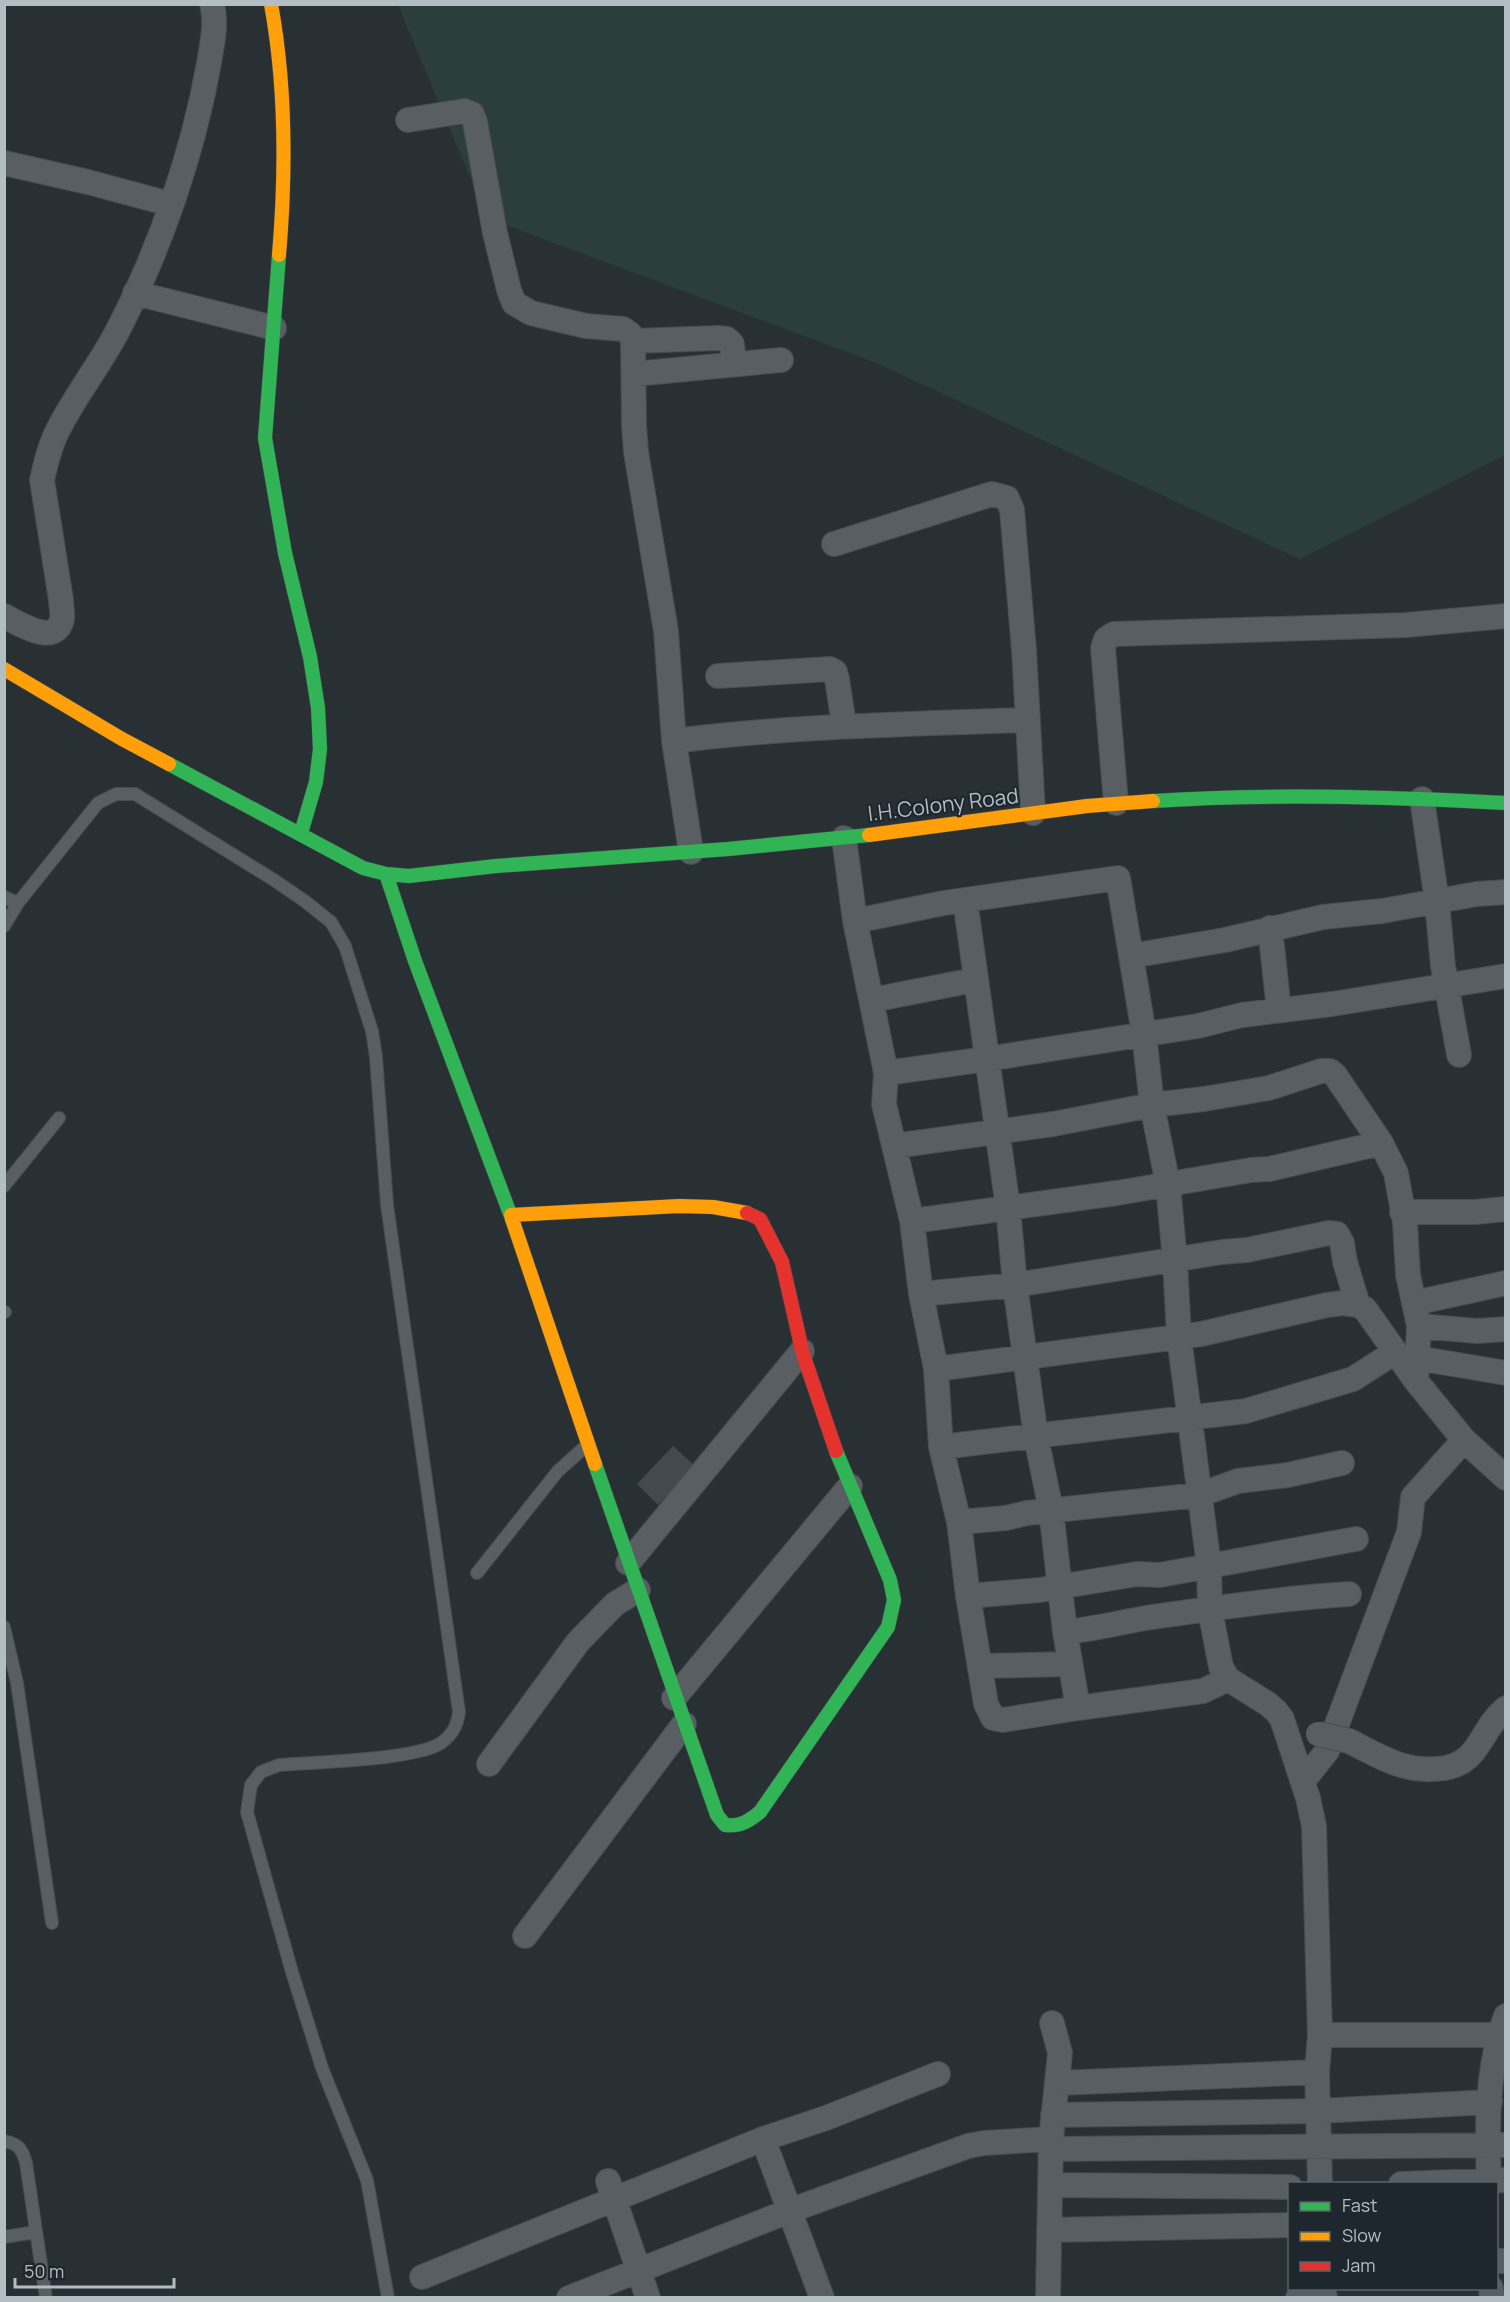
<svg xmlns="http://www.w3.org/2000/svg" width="1510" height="2302" font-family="Manrope,sans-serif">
  <rect width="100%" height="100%" fill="#293034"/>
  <path fill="#2c3e3a" d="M398 5H1505V455L1300 559 874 362 487 218Z"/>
  <path fill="#43494d" d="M673 1446 695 1466 658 1505 637 1484Z"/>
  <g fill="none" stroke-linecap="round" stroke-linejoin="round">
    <g stroke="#464c4f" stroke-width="14">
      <path id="lane" d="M4 897 18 903
        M4 926 18 903 98 803 116 794H135L274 880 306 902 331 922 345 946 372 1031 376 1057 387 1205 459 1712C457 1726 453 1734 441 1743 416 1760 313 1762 279 1765L261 1772 251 1785 247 1812 292 1972 322 2068 367 2180 388 2298
        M4 1186 59 1118
        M4 1312H5
        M477 1573 558 1471 587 1445
        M4 1627 17 1683 52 1923
        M4 2141C19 2144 22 2149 26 2163L46 2298
        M4 2237 36 2232"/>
    </g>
    <g stroke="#464c4f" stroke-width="26">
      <path id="street" d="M408 120 464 111 472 114 475 122 495 233 509 290 514 303 531 313 586 326 623 329 630 334 633 341 634 426 636 452 666 631 674 741 691 852
        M4 163 88 182 170 204
        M135 293 274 328
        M633 341 718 338 727 339 732 344 734 364
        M634 374 781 360
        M834 544 992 494 1007 498 1012 510 1024 650 1033 813
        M4 616C18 623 56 648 62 619 63 614 61 606 61 600L42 480C45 466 49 450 55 436 72 399 99 367 118 330 160 249 193 153 209 63 212 44 217 24 212 4
        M718 676 830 669 835 672 837 679 844 725
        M674 741C791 726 909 724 1028 720
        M1422 799 1437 902 1443 966 1459 1055
        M1116 803 1103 648 1106 639 1114 634 1406 625 1506 616
        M844 838 855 921 944 903 1118 878 1144 1034 1152 1105 1168 1185 1175 1261 1179 1337 1209 1566 1210 1610 1221 1667 1228 1679 1268 1704 1276 1711 1282 1719 1308 1798 1314 1826 1320 2035 1317 2072 1320 2184
        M965 900 1008 1208 1015 1285 1036 1437 1051 1510 1065 1632 1078 1708 1203 1691 1228 1679
        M855 921 886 1073 884 1104 912 1221 921 1294 936 1369 941 1447 959 1522 968 1596 986 1704 993 1718 1003 1720 1078 1708
        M1270 928 1279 1010
        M1131 956 1225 940 1323 917 1382 911 1477 894 1506 892
        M872 1000 974 980
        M886 1073 987 1059 1198 1026 1242 1015 1332 1004 1506 976
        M894 1146 1053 1124 1152 1105 1204 1099 1269 1088 1321 1071H1330L1335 1075 1381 1143 1396 1173 1405 1223 1408 1275 1419 1326 1416 1381
        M1402 1212H1475L1506 1209
        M912 1221 1117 1193 1251 1170 1269 1169 1381 1143
        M921 1294 1015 1285 1222 1252 1247 1250 1329 1233 1337 1234 1342 1243 1345 1262 1358 1305
        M1414 1303 1506 1283
        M1419 1326 1477 1331 1506 1329
        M1417 1358 1506 1373
        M936 1369 1201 1334 1327 1305 1343 1303 1358 1305 1365 1309 1416 1381 1464 1440 1506 1478
        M941 1447 1246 1411 1353 1379 1395 1352
        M959 1522 1006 1518 1027 1513 1199 1495 1238 1481 1288 1475 1342 1463
        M628 1563 802 1351
        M968 1596 1040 1590 1137 1574 1160 1575 1356 1539
        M1065 1632C1094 1629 1122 1622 1152 1617 1217 1608 1283 1598 1349 1594
        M980 1666 1070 1664
        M674 1698 850 1486
        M1349 1741C1383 1758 1406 1774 1445 1768 1456 1766 1465 1762 1473 1752 1485 1737 1490 1721 1506 1708
        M489 1764 578 1642 615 1604 638 1590
        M1303 1781 1327 1751 1409 1532 1413 1497 1464 1440
        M525 1936 684 1724
        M1320 2035H1498
        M1058 2083 1317 2072
        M1053 2115 1319 2111 1490 2102
        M763 2139 822 2298
        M1051 2149 1506 2145
        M608 2181 648 2298
        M1401 2184 1506 2180
        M1489 2184C1487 2128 1486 2068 1506 2016
        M1051 2185 1290 2187
        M1049 2230 1290 2225
        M1496 2261H1506
        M422 2277 763 2139 826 2118 938 2074
        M1491 2288 1492 2298
        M569 2298 789 2211 968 2146 984 2143 1051 2139
        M1048 2298 1051 2139 1060 2053 1052 2023
        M1298 2298 1325 2297"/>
    </g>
    <g stroke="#464c4f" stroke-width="15">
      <path id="fast" d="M279 255 265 438 285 553 310 657 318 708 320 749 316 782 301 833
        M169 764 363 868 386 874 409 876 496 866 728 849 869 835
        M1153 801C1270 793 1388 797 1506 803
        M386 874 415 961 512 1219
        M595 1464 717 1815 725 1825C740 1827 749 1821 760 1812L888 1627 894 1600 890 1580 836 1451"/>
    </g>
    <g stroke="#464c4f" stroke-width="15">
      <path id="slow" d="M271 4C286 86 286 173 279 255
        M4 669 122 739 169 764
        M869 835 1087 806 1153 801
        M511 1215 679 1206 713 1207 747 1213
        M512 1219 595 1464"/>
    </g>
    <g stroke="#464c4f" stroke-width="15">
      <path id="jam" d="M747 1213 760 1219 782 1262 803 1354 836 1451"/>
    </g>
    <use href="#lane" stroke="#585e62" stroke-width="12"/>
    <use href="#street" stroke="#585e62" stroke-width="24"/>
    <use href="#fast" stroke="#30b455" stroke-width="14"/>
    <use href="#slow" stroke="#ff9f0a" stroke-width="14"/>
    <use href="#jam" stroke="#e5322d" stroke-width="14"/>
    <g stroke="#464c4f" stroke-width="26" stroke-linecap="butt">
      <path id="street-bridge" d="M1318 1734 1349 1741"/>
    </g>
    <use href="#street-bridge" stroke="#585e62" stroke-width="24"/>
  </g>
  <g text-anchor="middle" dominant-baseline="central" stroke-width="4.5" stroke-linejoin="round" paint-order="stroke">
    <g font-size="21" fill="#b3bdc4" stroke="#1d272d">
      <text transform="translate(943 804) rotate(-7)">I.H.Colony Road</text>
    </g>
  </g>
  <rect width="1510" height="2302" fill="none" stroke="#b3bdc4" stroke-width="12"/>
  <rect x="1288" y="2182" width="210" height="108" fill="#1d272d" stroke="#596369" stroke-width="1.5"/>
  <rect x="1300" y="2202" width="30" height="9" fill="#30b455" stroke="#596369" stroke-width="1.5"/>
  <text x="1342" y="2212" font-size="18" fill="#b3bdc4">Fast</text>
  <rect x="1300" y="2232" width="30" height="9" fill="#ff9f0a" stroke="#596369" stroke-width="1.5"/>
  <text x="1342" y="2242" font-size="18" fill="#b3bdc4">Slow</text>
  <rect x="1300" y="2262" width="30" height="9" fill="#e5322d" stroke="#596369" stroke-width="1.5"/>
  <text x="1342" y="2272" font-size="18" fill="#b3bdc4">Jam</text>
  <path d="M15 2278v9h159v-9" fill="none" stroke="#b3bdc4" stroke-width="3"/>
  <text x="24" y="2278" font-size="18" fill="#b3bdc4" stroke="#1d272d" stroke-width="4.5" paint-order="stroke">50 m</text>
</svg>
